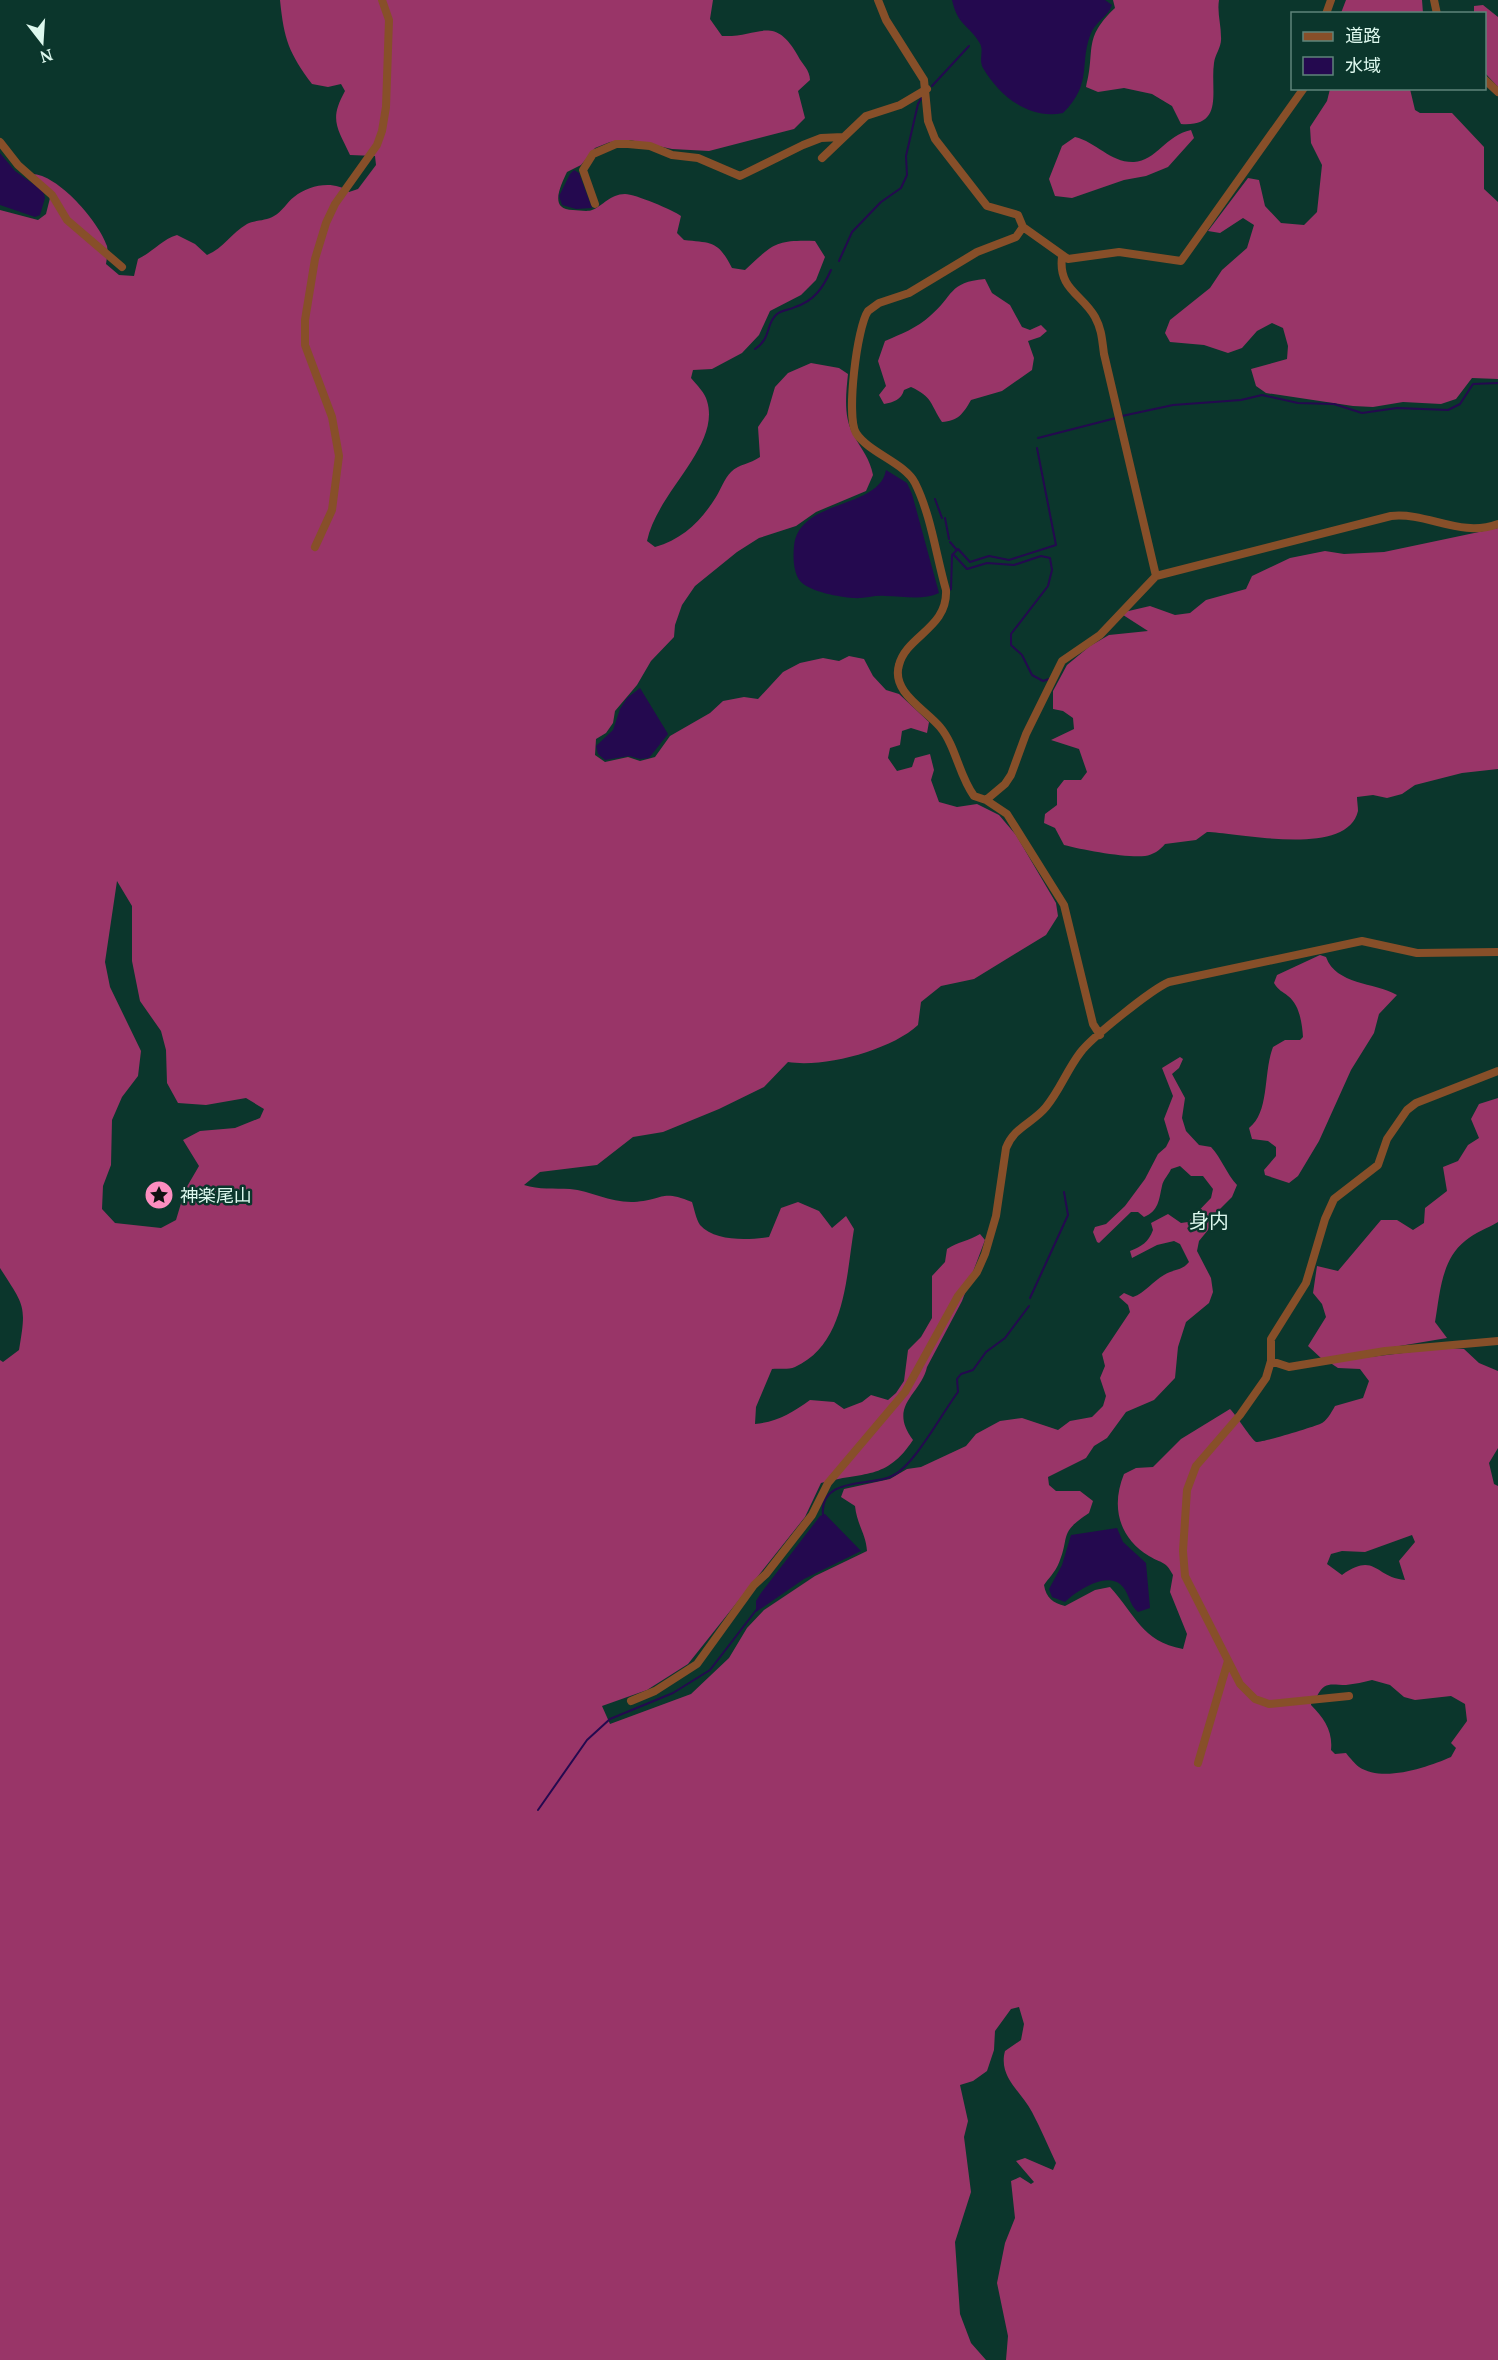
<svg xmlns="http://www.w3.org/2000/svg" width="1498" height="2360" font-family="'PT Serif','Noto Sans JP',serif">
  <rect width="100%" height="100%" fill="#0b362c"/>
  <path fill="#993568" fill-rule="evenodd" d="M280 0H713L710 19 722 36C758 38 774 13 798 56 802 64 810 70 810 80L798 91 805 118 794 129 709 151 672 149 630 140 610 142 595 148 581 165 567 172C561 185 548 210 573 210 579 210 587 212 592 210 603 206 610 194 625 194 635 194 673 210 681 216L677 233 684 240C713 243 718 241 732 268L745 270C774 243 776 240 815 241L825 257 816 280 801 295 770 311 759 335 742 353 712 369 693 370 691 378C697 385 705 393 707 401 721 446 657 492 647 541L655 547C683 539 701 521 716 497 721 489 724 479 731 472 739 464 750 464 760 457L758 427 767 414 775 387 788 373 811 363 839 368 848 374C846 394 843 417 854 436 862 450 870 459 873 475L866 491 816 512 796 526 759 538 737 552 695 586 682 605 675 625 674 637 651 661 637 685 615 711 613 723 606 733 596 739 595 755 605 762 628 757 640 761 655 757 670 736 710 713 723 701 744 697 758 699 783 672 800 663 823 658 839 661 849 656 864 659 873 676 886 690 899 694 929 722 927 733 911 728 902 731 900 745 890 748 888 758 897 771 912 767 915 758 930 754 934 770 931 780 939 802 957 807 977 804 999 815 1016 835 1056 903 1058 916 1046 935 974 979 941 986 921 1002 918 1025C891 1050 825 1068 788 1062L764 1087 719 1109 663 1132 633 1137 597 1165 540 1172 524 1185C539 1190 554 1188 570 1189 591 1191 611 1203 634 1202 664 1200 660 1189 692 1202 694 1208 696 1219 700 1225 715 1242 749 1240 769 1237L781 1208 798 1202 819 1211 832 1228 846 1216 854 1229C846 1276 846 1344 795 1367 788 1370 779 1368 772 1369L756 1407 755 1424C777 1422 792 1413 810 1400L834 1402 844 1409 862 1402 871 1395 888 1400 896 1393 904 1381 908 1350 921 1337 932 1318V1276L945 1262 947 1249C957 1242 969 1241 980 1234L985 1240 962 1301 927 1367C921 1395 887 1405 913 1440 886 1481 864 1471 821 1483L805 1517 688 1664 647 1690 602 1706 610 1724 691 1694 729 1658 747 1628 764 1610 815 1576 867 1551C866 1534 857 1525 855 1506L841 1497 844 1489 890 1479 907 1469 921 1467 966 1446 976 1434 1000 1421 1022 1418 1058 1430 1070 1421 1092 1417 1103 1406 1106 1396 1100 1378 1105 1366 1102 1354 1130 1312 1128 1305 1119 1297 1124 1293 1133 1297C1145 1293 1153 1281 1164 1275 1173 1269 1182 1271 1189 1262L1180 1244 1174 1241 1157 1245 1132 1258 1130 1251C1142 1246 1148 1243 1153 1230L1151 1223 1168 1214 1181 1223 1188 1222 1211 1198 1213 1189 1203 1176H1191L1180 1166 1171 1169C1169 1174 1163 1180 1162 1186 1159 1199 1159 1211 1144 1217L1138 1212H1131L1099 1243 1097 1242 1093 1232 1095 1227 1106 1224 1125 1206 1145 1179 1158 1154 1166 1147 1170 1139 1164 1119 1173 1096 1162 1068 1180 1057 1183 1059 1179 1068 1172 1074 1185 1098 1182 1118 1186 1131 1199 1145 1211 1147C1222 1159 1226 1173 1237 1185L1232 1197 1214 1215 1208 1230 1199 1241 1197 1251 1211 1278 1213 1292 1209 1303 1186 1322 1178 1347 1175 1378 1154 1400 1126 1412 1107 1438 1094 1446 1086 1458 1048 1477 1049 1485 1056 1491H1080L1093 1501 1089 1513C1057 1534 1071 1536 1058 1565 1055 1572 1048 1579 1044 1585 1046 1598 1053 1603 1065 1606L1095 1590 1110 1587C1136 1615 1141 1641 1183 1649L1187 1634 1170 1592 1173 1575C1165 1560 1162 1564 1149 1556 1118 1537 1111 1506 1124 1474L1136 1468 1153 1467 1181 1439 1230 1409C1236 1415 1252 1440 1256 1442 1261 1443 1313 1427 1320 1424 1327 1421 1331 1413 1335 1406L1363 1398 1369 1381 1360 1369 1338 1368 1329 1362 1444 1348 1464 1349 1479 1363 1498 1371V1448L1489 1463 1494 1484 1498 1486V2360H1006L1008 2336 997 2283 1005 2243 1015 2218 1011 2181 1020 2177 1031 2184 1034 2182 1016 2161 1025 2158 1053 2170 1056 2163C1048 2146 1041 2129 1032 2112 1021 2091 998 2077 1005 2051L1021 2040 1024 2024 1019 2007 1011 2009 995 2031 994 2050 987 2071 973 2081 960 2085 968 2121 964 2137 971 2192 955 2242 960 2314 971 2343 986 2360H0V1360L3 1362 19 1350C27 1304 24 1306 0 1268V210L38 220 46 214 50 198 31 174C57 173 99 222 107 246 108 251 107 258 106 264L119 275 134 276 138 259C153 252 161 240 177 235L195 244 207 255C224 248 231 233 247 224 255 220 266 221 274 216 282 212 287 202 294 197 309 185 334 180 349 192L358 189 376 165 375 156 350 155C337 127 329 120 345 91L341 84 328 87 312 84C289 53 284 40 280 0ZM117 881 132 906V961L140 1001 161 1031 166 1050 167 1083 178 1103 206 1105 246 1098 264 1109 260 1118 235 1128 200 1131 183 1140 199 1166 185 1190 176 1220 161 1228 115 1223 102 1209 103 1186 111 1165 112 1120 122 1097 138 1076 141 1051 110 987 105 962ZM1412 1535 1415 1542 1399 1561 1405 1580C1375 1578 1376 1551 1342 1575L1327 1564 1331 1554 1342 1551 1365 1552ZM1372 1680 1390 1685 1404 1697 1415 1700 1451 1696 1465 1704 1467 1721 1451 1743 1456 1748 1451 1757C1428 1767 1383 1783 1359 1767 1355 1764 1350 1758 1346 1753L1335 1754 1331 1750C1333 1731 1324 1718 1311 1705L1312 1696H1317C1325 1681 1331 1685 1346 1685 1355 1684 1364 1682 1372 1680Z
    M1113 0H1219C1217 13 1221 24 1221 37 1222 47 1215 54 1214 63 1210 91 1225 127 1181 124L1172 106 1152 94 1124 88 1098 92 1086 87C1096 50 1082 39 1115 8Z
    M1346 0H1422L1423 13H1341Z
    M1483 5 1498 17V87L1485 73 1484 14H1474V6Z
    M1330 89H1410L1415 110 1420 113H1452L1484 147V189L1498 202V379L1472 378 1456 399 1441 404 1403 402 1373 407 1353 406 1266 393 1256 386 1251 369 1287 359 1288 346 1283 328 1272 323 1257 331 1242 348 1228 353 1204 345 1170 342 1165 333 1170 320 1210 288 1222 270 1247 248 1254 225 1243 218 1220 233 1208 231 1248 178 1259 180 1265 206 1281 223 1304 225 1317 212 1322 165 1311 143 1310 127 1327 101Z
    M1191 130 1194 138 1168 167 1146 176 1124 180 1072 198 1055 196 1049 179 1062 146 1075 137C1096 142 1111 163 1134 162 1156 161 1166 135 1191 130Z
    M985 279 992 293 1010 305 1022 327 1030 330 1041 325 1047 331 1040 337 1028 341 1034 358 1032 370 1002 391 971 400C963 414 958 421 942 422 930 404 933 397 911 387L904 390C901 400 894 402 884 404L879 395 886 386 878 361 885 341C901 334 917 328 930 316 954 296 948 282 985 279Z
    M1498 528V769L1462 773 1415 785 1402 794 1387 798 1373 795 1357 797C1357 801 1358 807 1358 811 1347 858 1241 833 1207 832L1196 840 1165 844C1160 850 1153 855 1145 856 1126 858 1083 850 1064 845L1055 828 1044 823 1045 814 1057 805V789L1064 780H1081L1087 772 1079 749 1051 740 1074 729 1073 718 1063 711 1053 709V691L1067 665 1090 646 1109 635 1148 631 1120 613 1150 606 1175 615 1190 613 1206 600 1246 589 1252 576 1290 558 1325 551 1344 554 1384 552Z
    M1320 955 1326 957C1336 985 1374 982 1397 995L1379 1014 1374 1033 1351 1070 1319 1141 1298 1176 1289 1183 1265 1175 1264 1170 1276 1156V1147L1268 1141 1252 1139 1249 1128C1270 1112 1263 1073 1273 1047L1285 1040H1300L1303 1037C1302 1024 1300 1005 1288 996 1282 991 1279 991 1274 983L1277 975Z
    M1498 1098V1222C1488 1228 1474 1233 1465 1241 1441 1260 1440 1294 1435 1322L1447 1338 1322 1359 1308 1346 1326 1317 1322 1304 1313 1293 1317 1266 1338 1271 1381 1220H1397L1413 1230 1424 1223 1425 1208 1447 1191 1443 1167 1458 1161 1468 1145 1479 1138 1471 1119 1479 1104Z"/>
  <path fill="#24094f" d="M952 0H1105L1112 5C1109 15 1097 21 1092 31 1078 61 1094 83 1063 113 1030 120 1000 97 983 68 978 59 985 50 979 42 968 24 958 26 952 0Z
    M0 153 15 171 43 191 45 198 40 215 35 217 0 205Z
    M574 170 579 173 592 208 576 209 562 205 559 196 570 174Z
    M886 470 907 483 912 494 939 593C922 601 904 596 885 596 874 595 864 599 853 598 840 597 811 592 801 582 793 573 793 557 794 546 799 498 879 510 886 470Z
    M640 688 668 734 649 758 640 759 629 756 605 760 598 754 596 746 613 730 620 709 627 698Z
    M825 1514 861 1551 804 1579 756 1612V1601L761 1593 820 1516Z
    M1117 1528 1123 1542 1146 1563 1150 1608 1138 1612C1129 1605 1129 1591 1120 1584 1105 1572 1076 1591 1065 1602L1052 1597 1049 1589 1062 1565 1071 1535Z"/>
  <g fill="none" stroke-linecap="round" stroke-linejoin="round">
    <path stroke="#24094f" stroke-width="2" d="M932 86 969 46
      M839 261 852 232 881 202 901 188 907 175 906 156 918 104 922 97
      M755 349C772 338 765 324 777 314 782 310 790 310 795 307 814 301 823 288 831 270
      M1122 416 1173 405 1241 400 1262 395 1298 403 1334 404 1362 413 1397 408 1448 410 1460 404 1473 384 1498 383
      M1038 438 1116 418
      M935 499 942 518
      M945 518 949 539
      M950 542 956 549
      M953 554 967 569 987 563 1014 565 1041 556 1050 558 1052 570 1048 586 1011 634V645L1021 654
      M949 590 951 589 952 555 958 549 970 562 989 556 1009 560 1056 545 1037 448
      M1022 655 1032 675 1043 681 1049 679
      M1030 1298 1068 1215 1064 1192
      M823 1515C819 1476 871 1487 892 1476 915 1465 942 1413 958 1392L957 1379 961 1374 973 1370 986 1352 1005 1338 1029 1306
      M538 1810 587 1740 610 1719 673 1693 710 1670 757 1609"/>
    <path stroke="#874f29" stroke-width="8" d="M878 0 886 20 924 80 928 121 935 139 987 206 1018 215 1023 227 1068 259 1119 252 1181 261 1304 88
      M1434 0 1437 14
      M1326 14 1331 0
      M1484 79 1498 92
      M0 142 18 165 52 195 67 220 122 267
      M822 158 866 116 900 105 927 89
      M595 204 583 170 593 154 616 144H628L650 146 672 155 698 158 740 176 803 145 821 138 843 137
      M1023 227 1016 237 977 252 909 293 879 303 868 311C857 327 846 416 856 433 869 453 905 463 915 483 931 515 936 555 946 590 948 628 906 636 899 665 891 692 925 709 940 727 956 746 959 776 974 796L986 800 1007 814 1064 905 1093 1024 1100 1035
      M1062 257C1058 289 1082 294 1095 317 1102 330 1102 340 1104 354L1156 576
      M315 547 332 510 339 456 332 417 305 345V320L315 259 326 223 335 204 377 145 382 131 386 107 389 20 382 0
      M986 800 1005 784 1011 775 1026 734 1062 661 1100 635 1156 576 1391 516C1428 512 1460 538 1498 524
      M1271 1361 1289 1367 1385 1351 1498 1341
      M1349 1696 1269 1704 1255 1699 1240 1684 1185 1576 1183 1551 1187 1490 1196 1466 1240 1415 1266 1378 1271 1361V1339L1306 1283 1325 1219 1334 1199 1378 1165 1387 1139 1407 1110 1416 1103 1498 1071
      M631 1701 655 1691 697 1664 754 1585 766 1574 812 1515 828 1483 905 1392 958 1296 977 1272 985 1254 996 1216 1006 1148C1014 1127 1033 1123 1046 1107 1060 1090 1067 1070 1080 1053 1091 1038 1152 989 1169 982L1362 941 1417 953 1498 952
      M1198 1763 1228 1661"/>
  </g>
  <defs>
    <g id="sight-disc" transform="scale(1.5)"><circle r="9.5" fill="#fd8ec0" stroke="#0b362c"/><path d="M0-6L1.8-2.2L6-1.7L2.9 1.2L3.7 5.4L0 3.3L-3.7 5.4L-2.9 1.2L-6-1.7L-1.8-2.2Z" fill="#111"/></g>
  </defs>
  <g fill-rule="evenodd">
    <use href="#sight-disc" x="159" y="1195"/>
  </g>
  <g text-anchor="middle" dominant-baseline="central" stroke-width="5" stroke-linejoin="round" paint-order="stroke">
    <g font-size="18" fill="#ddf8ee" stroke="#0b362c" text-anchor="start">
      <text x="180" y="1195">神楽尾山</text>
    </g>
    <g font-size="20" fill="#ddf8ee" stroke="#0b362c">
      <text x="1209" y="1220">身内</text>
    </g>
  </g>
  <rect x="1291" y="12" width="195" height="78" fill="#0b362c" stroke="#5f847a" stroke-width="1.5"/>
  <rect x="1303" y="32" width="30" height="9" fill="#874f29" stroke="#5f847a" stroke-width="1.5"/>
  <text x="1345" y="42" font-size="18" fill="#ddf8ee">道路</text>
  <rect x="1303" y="57" width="30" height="18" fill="#24094f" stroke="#5f847a" stroke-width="1.5"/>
  <text x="1345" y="72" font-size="18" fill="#ddf8ee">水域</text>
  <g transform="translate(42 42) rotate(163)" stroke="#0b362c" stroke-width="4.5" paint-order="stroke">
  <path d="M0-4.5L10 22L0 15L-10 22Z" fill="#ddf8ee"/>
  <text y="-9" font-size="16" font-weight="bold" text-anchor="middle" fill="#ddf8ee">N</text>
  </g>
</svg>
